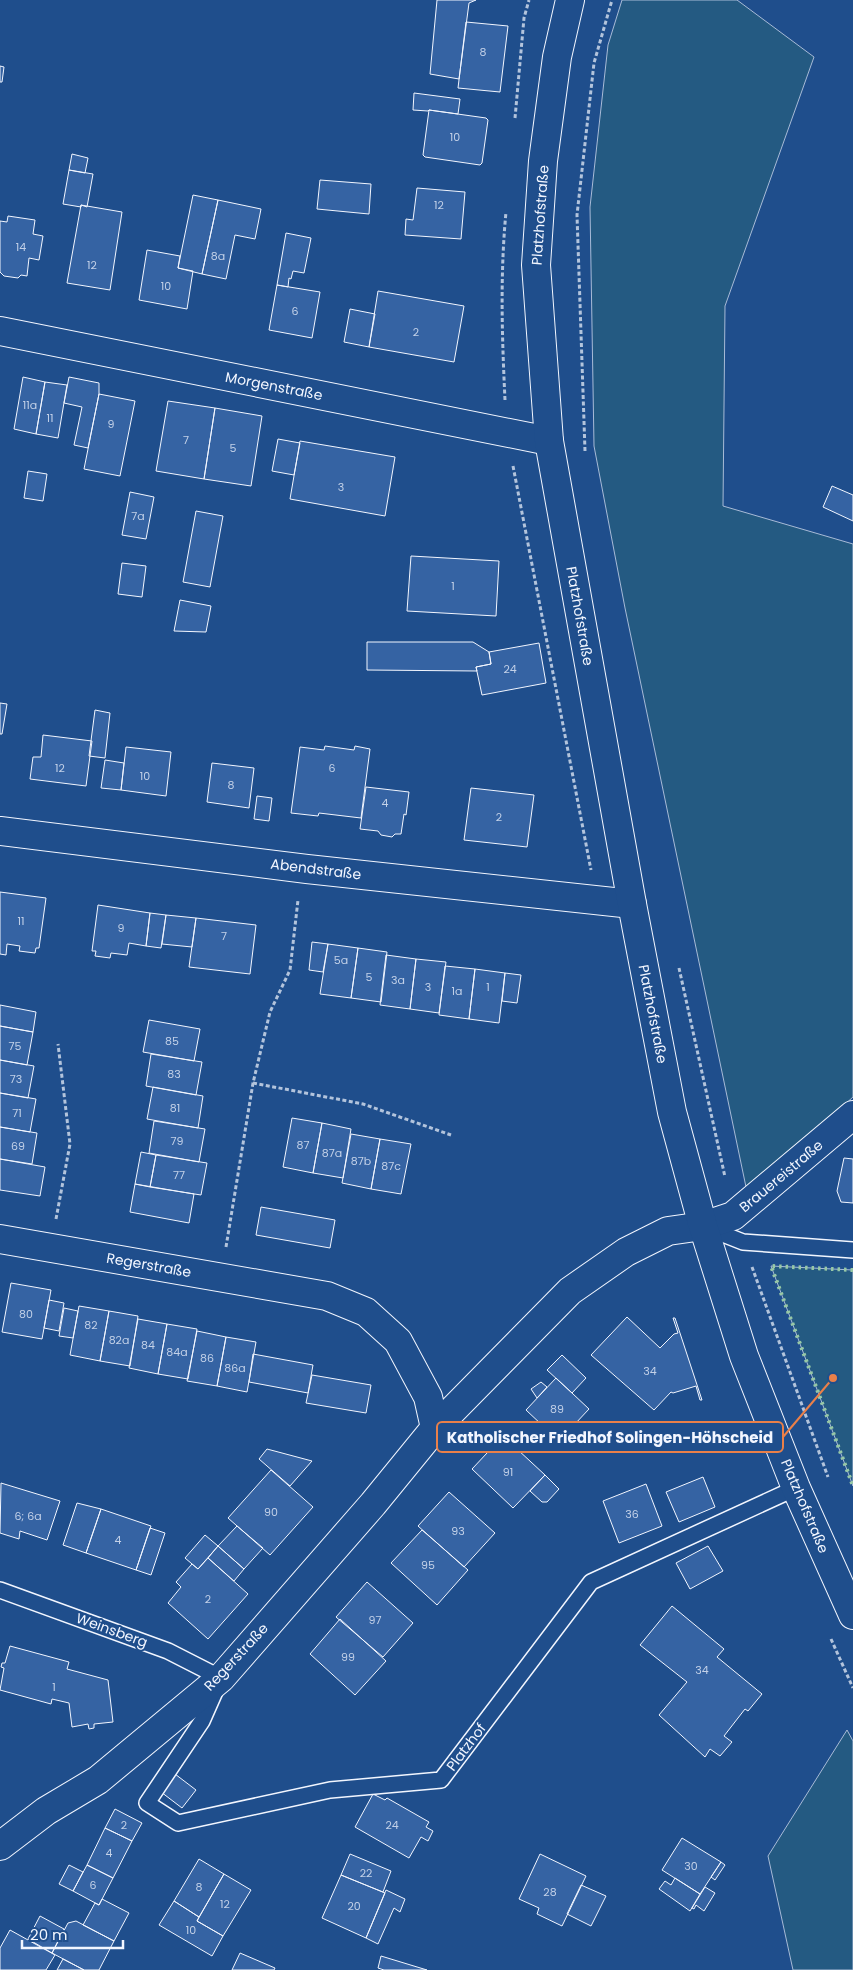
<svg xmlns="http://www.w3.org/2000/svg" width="853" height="1970" font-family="Poppins,sans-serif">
  <rect width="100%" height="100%" fill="#1f4e8c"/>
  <path fill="#245a82" stroke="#a8bbd7" d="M622 0H737L814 57 725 306 723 506 853 544V1097L760 1181 746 1187 625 608 594 446 590 207 608 45Z
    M771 1266 853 1270V1486Z
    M847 1730 853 1741V1970H793L768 1856Z"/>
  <path fill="#3563a3" stroke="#f2f6ff" d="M437 0H476L469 3 459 79 430 74Z
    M466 22 508 26 500 92 458 88Z
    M0 66 4 67 2 82H0Z
    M414 93 460 99 458 114 429 110 428 111 413 110Z
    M429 110 486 118 488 120 482 163 480 165 425 157 423 155Z
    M72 154 88 158 85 173 69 170Z
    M69 170 93 174 87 207 81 205V207L63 204Z
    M320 180 371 184 369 214 317 209Z
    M417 188 465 192 461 239 405 235 406 219 413 220Z
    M193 195 218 200 202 274 178 268Z
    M218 200 261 209 255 239 235 235 226 279 202 274Z
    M81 205 122 212 110 290 67 283Z
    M8 216 35 220 33 234 43 236 39 260 29 258 27 276 21 275 18 278 4 276 0 272V221L7 222Z
    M286 233 311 238 304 273 293 271 291 279 289 278 288 287 277 285Z
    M147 250 180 256 178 268 193 271 187 309 139 300Z
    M277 285 320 292 312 338 269 330Z
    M378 291 464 306 454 362 369 347Z
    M350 309 375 314 369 347 344 342Z
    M23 377 45 382 36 434 14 429Z
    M69 377 99 383V394L88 448 74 445 82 407 64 403Z
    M45 382 67 385 58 438 36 434Z
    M99 394 135 401 120 476 84 469Z
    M168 401 215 408 204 479 156 471Z
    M215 408 262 416 251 486 204 479Z
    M278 439 300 443 294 475 272 471Z
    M300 441 395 457 385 516 290 499Z
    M28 471 47 474 43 501 24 498Z
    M832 486 853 495V521L823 507Z
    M130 492 154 497 146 539 122 535Z
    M196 511 223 516 210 587 183 582Z
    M411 556 499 561 496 616 407 611Z
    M122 563 146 566 142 597 118 594Z
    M180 600 211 606 206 632 174 631Z
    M367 642H473L489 652 491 664 476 667 477 671 367 670Z
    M539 643 546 683 482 695 476 667 491 664 489 652Z
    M0 703 7 704 2 734H0Z
    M95 710 110 713 105 758 89 756Z
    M43 735 92 741 86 786 30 779 33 757H41Z
    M325 746 354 750 355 746 370 749 361 818 319 813 318 816 291 813 300 747 324 750Z
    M126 747 171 752 166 796 121 790Z
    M105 760 124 763 121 790 101 788Z
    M212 763 254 768 249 808 207 802Z
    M366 787 409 792 406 815 404 814 401 834H395L392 837 381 835 378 831 360 829Z
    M471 788 534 795 527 847 464 840Z
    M257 796 272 798 269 821 254 819Z
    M0 892 46 898 39 948H36L35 953 19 951 20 946 7 944 6 955 0 954Z
    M98 905 150 913 146 946 129 943 127 955 111 953 110 958 95 956 96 951H92Z
    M150 913 166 915 161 948 146 946Z
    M166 915 196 918 192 947 162 944Z
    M196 918 256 925 250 974 189 967Z
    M312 942 328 944 323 972 309 970Z
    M328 944 358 948 351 998 320 994Z
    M358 948 387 952 381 1002 351 998Z
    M386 955 416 959 410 1009 380 1005Z
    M416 959 446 962 439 1013 410 1009Z
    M445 966 475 969 469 1019 439 1015Z
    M475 969 505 973 499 1023 469 1019Z
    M505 973 521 975 517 1003 502 1001Z
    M0 1005 36 1012 33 1032 0 1026Z
    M149 1020 200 1029 194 1061 143 1052Z
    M0 1026 33 1032 27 1065 0 1060Z
    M151 1054 202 1062 196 1095 146 1086Z
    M0 1060 34 1066 28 1098 0 1093Z
    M153 1087 203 1096 198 1128 147 1119Z
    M0 1093 36 1099 30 1132 0 1127Z
    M292 1118 322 1123 313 1173 283 1167Z
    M154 1121 205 1129 199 1162 149 1153Z
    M322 1123 351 1129 343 1178 313 1173Z
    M0 1127 37 1133 32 1164 0 1159Z
    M351 1134 380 1139 371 1189 342 1183Z
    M380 1139 411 1144 401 1194 371 1189Z
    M141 1152 156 1155 150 1187 135 1184Z
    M156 1155 207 1163 201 1195 150 1187Z
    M844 1158 853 1159V1203L841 1202 837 1191Z
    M0 1159 45 1167 40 1196 0 1190Z
    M135 1184 194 1194 189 1223 130 1212Z
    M261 1207 335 1220 330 1248 256 1235Z
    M11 1283 51 1290 42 1339 2 1332Z
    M49 1300 64 1303 59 1331 44 1328Z
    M79 1306 109 1311 100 1361 70 1355Z
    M64 1308 78 1311 73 1338 59 1336Z
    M109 1311 138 1316 130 1366 100 1361Z
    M627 1317 660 1348 674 1334 678 1333 673 1318H675L702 1400H700L696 1386 673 1393 671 1392 654 1410 591 1355Z
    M138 1319 167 1324 158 1374 129 1368Z
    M167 1324 197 1329 188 1379 158 1374Z
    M197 1331 226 1337 217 1386 187 1381Z
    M226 1337 256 1342 247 1392 217 1386Z
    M253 1354 313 1365 308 1393 249 1382Z
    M562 1355 586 1378 572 1393 547 1370Z
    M312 1375 371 1385 366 1413 306 1403Z
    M556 1378 589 1409 559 1441 526 1410Z
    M541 1382 547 1387 537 1398 531 1389Z
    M503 1436 545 1475 513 1508 472 1469Z
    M267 1449 312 1461 290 1486 259 1459Z
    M271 1470 313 1507 270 1555 228 1518Z
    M545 1475 559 1489 547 1502H542L530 1491Z
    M703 1477 715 1507 679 1522 666 1492Z
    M1 1483 60 1501 47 1540 20 1531 19 1539 0 1533Z
    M646 1484 662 1526 619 1543 603 1501Z
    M449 1492 495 1533 464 1567 418 1526Z
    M77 1503 101 1509 86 1553 63 1545Z
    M101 1509 151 1526 136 1570 86 1553Z
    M237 1526 263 1548 244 1569 218 1546Z
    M150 1528 165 1533 151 1575 136 1570Z
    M422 1530 468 1570 437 1605 391 1563Z
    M205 1535 218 1546 198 1569 185 1558Z
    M218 1546 244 1569 234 1581 208 1558Z
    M708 1546 723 1571 690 1589 676 1563Z
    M208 1558 248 1594 208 1639 168 1603 181 1587 176 1582 192 1564 198 1569Z
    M367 1582 413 1623 383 1657 336 1617Z
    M672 1606 724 1649 717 1657 762 1694 748 1711 745 1709 724 1736 732 1742 720 1756 710 1749 705 1757 659 1715 687 1682 640 1645Z
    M340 1619 386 1661 355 1695 310 1654Z
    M10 1646 69 1662 67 1669 108 1680 113 1722 94 1724V1728L89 1729 88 1724 72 1727 69 1703 52 1699 51 1704 0 1690 4 1668 1 1667 2 1663H5Z
    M175 1774 196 1790 182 1808 161 1792Z
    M373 1794 385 1800 387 1798 429 1822 426 1827 433 1831 428 1841 421 1837 409 1858 355 1827Z
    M115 1809 142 1823 132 1841 105 1828Z
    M105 1828 132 1841 113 1878 87 1865Z
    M682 1838 721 1862 700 1894 662 1870Z
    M350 1854 391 1871 383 1892 341 1875Z
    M540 1854 586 1876 562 1926 537 1914 539 1908 519 1899Z
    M199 1859 224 1874 199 1917 174 1901Z
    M721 1862 725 1865 715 1880 711 1877Z
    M69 1865 83 1872 73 1891 59 1884Z
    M87 1865 113 1878 99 1905 73 1891Z
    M224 1874 251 1890 223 1936 197 1921Z
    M341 1875 385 1893 366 1938 322 1918Z
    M675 1878 700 1894 690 1911 659 1889 665 1881 671 1885Z
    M581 1885 606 1896 591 1926 567 1914Z
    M705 1887 715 1893 704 1911 696 1905 694 1909 692 1908Z
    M386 1890 405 1899 400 1912 394 1908 378 1944 366 1938Z
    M102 1899 129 1913 114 1941 83 1925 95 1903 99 1905Z
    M174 1901 199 1917 197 1921 223 1936 212 1956 159 1925Z
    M40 1916 64 1929 52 1953 28 1939Z
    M76 1921 114 1941 99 1970H84L52 1953 68 1923Z
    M10 1930 55 1955 46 1970H0V1948Z
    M240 1953 275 1968 274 1970H232Z
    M381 1956 427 1970H384L378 1968Z
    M63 1959 84 1970H57Z"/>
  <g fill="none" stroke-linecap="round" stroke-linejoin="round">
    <g stroke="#f2f6ff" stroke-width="18">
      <path id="lane" d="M705 1227 743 1242 853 1250
        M0 1590 168 1651 221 1678 202 1721 147 1803 178 1823 330 1790 441 1780 591 1582 796 1488"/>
    </g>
    <g stroke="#f2f6ff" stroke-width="30">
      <path id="street" d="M0 331 549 441
        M0 831 307 869 632 904
        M0 1239 327 1296 366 1312 398 1341 428 1397 435 1428 373 1504 221 1678 98 1780 46 1811 0 1846
        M435 1428 570 1291 626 1252 668 1231 703 1226 733 1216 853 1115"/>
    </g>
    <g stroke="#f2f6ff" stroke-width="30">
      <path id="secondary" d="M570 0 557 57 543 161 536 265 549 441 632 904 672 1112 703 1226 744 1356 796 1488 853 1615"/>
    </g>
    <path stroke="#b3c4dc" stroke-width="3" stroke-dasharray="4 2.5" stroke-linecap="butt" d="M515 118 524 18 529 0
      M505 400C502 337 500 275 506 212
      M585 451 577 215 594 63 612 0
      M513 466 591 870
      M679 968 725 1177
      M253 1083 363 1104 451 1135
      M56 1219 70 1144 58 1044
      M226 1247 253 1083 270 1012 290 970 298 900
      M752 1267 828 1477
      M831 1639 853 1688"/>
    <use href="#lane" stroke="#1f4e8c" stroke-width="15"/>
    <use href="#street" stroke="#1f4e8c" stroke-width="28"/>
    <use href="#secondary" stroke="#1f4e8c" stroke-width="28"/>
    <path stroke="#97c8a6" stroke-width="4" stroke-dasharray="2.5 4" stroke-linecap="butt" d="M853 1270 771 1266 853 1486"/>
  </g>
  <g text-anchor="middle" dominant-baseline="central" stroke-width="4" stroke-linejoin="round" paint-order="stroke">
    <g font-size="11" fill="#c3d1e8">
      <text x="483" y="52">8</text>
      <text x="455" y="137">10</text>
      <text x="439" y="205">12</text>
      <text x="21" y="247">14</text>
      <text x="218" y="256">8a</text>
      <text x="92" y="265">12</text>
      <text x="166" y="286">10</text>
      <text x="295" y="311">6</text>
      <text x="416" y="332">2</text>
      <text x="30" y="405">11a</text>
      <text x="50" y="418">11</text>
      <text x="111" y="424">9</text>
      <text x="186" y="440">7</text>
      <text x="233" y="448">5</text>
      <text x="341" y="487">3</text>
      <text x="138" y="516">7a</text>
      <text x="453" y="586">1</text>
      <text x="510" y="669">24</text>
      <text x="60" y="768">12</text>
      <text x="332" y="768">6</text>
      <text x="145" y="776">10</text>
      <text x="231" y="785">8</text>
      <text x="385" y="803">4</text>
      <text x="499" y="817">2</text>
      <text x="21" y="921">11</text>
      <text x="121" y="928">9</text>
      <text x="224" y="936">7</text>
      <text x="341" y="960">5a</text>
      <text x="369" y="977">5</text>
      <text x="398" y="980">3a</text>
      <text x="428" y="987">3</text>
      <text x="488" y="987">1</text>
      <text x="457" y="991">1a</text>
      <text x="172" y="1041">85</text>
      <text x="15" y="1046">75</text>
      <text x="174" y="1074">83</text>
      <text x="16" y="1079">73</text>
      <text x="175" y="1108">81</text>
      <text x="17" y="1113">71</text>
      <text x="177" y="1141">79</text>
      <text x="303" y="1145">87</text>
      <text x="18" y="1146">69</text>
      <text x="332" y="1153">87a</text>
      <text x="361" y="1161">87b</text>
      <text x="391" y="1166">87c</text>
      <text x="179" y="1175">77</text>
      <text x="26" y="1314">80</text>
      <text x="91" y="1325">82</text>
      <text x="119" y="1340">82a</text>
      <text x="148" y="1345">84</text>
      <text x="177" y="1352">84a</text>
      <text x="207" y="1358">86</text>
      <text x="235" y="1368">86a</text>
      <text x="650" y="1371">34</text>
      <text x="557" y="1409">89</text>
      <text x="508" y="1472">91</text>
      <text x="271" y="1512">90</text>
      <text x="632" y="1514">36</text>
      <text x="28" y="1516">6; 6a</text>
      <text x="458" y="1531">93</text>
      <text x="118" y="1540">4</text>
      <text x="428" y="1565">95</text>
      <text x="208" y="1599">2</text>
      <text x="375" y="1620">97</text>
      <text x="348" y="1657">99</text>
      <text x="702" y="1670">34</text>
      <text x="54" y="1687">1</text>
      <text x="124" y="1825">2</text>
      <text x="392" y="1825">24</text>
      <text x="109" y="1853">4</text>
      <text x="691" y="1866">30</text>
      <text x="366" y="1873">22</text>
      <text x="93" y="1885">6</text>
      <text x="199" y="1887">8</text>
      <text x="550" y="1892">28</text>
      <text x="225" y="1904">12</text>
      <text x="354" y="1906">20</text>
      <text x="191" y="1930">10</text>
    </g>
    <g font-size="14" fill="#f2f6ff" stroke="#1f4e8c">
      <text transform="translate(540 215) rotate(-86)">Platzhofstraße</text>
      <text transform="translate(274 386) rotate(11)">Morgenstraße</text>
      <text transform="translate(580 616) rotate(80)">Platzhofstraße</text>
      <text transform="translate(316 869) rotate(7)">Abendstraße</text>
      <text transform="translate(653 1014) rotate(79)">Platzhofstraße</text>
      <text transform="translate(781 1176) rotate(-40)">Brauereistraße</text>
      <text transform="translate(149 1265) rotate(10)">Regerstraße</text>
      <text transform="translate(805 1506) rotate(67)">Platzhofstraße</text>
      <text transform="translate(112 1630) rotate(20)">Weinsberg</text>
      <text transform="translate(236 1657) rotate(-47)">Regerstraße</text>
      <text transform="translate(466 1747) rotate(-53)">Platzhof</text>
    </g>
  </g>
  <path fill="none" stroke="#ea8049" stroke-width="2" d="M833 1378L783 1437"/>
  <circle fill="#ea8049" stroke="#1f4e8c" stroke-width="2" cx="833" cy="1378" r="5"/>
  <rect fill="#1f4e8c" stroke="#ea8049" stroke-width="2" x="437" y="1422" width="346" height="30" rx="5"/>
  <g font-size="15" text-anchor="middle" font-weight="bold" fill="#f2f6ff">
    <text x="610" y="1443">Katholischer Friedhof Solingen-Höhscheid</text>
  </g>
  <path d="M22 1940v8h101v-8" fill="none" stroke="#f2f6ff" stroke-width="2.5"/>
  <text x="30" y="1940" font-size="15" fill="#f2f6ff" stroke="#1f4e8c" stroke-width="4" paint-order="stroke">20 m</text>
</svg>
